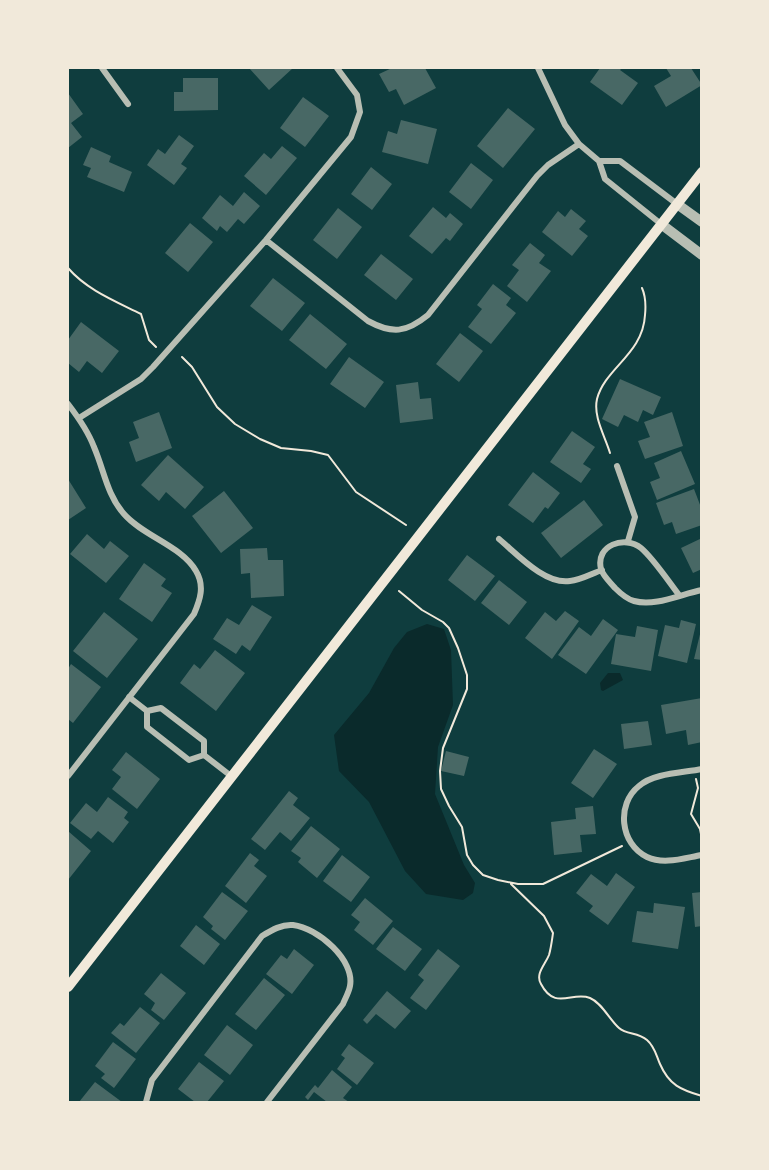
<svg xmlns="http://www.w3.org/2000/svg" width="769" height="1170" font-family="Inter,sans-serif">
  <rect width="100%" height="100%" fill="#0f3d3e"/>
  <path fill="#0a2a2b" d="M427 624 444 629 451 650 453 705 438 747 435 794 464 865 475 883 473 893 463 900 426 894 405 871 369 802 339 771 334 735 369 693 394 648 407 632Z
    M608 673H620L623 680 603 691 601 690 600 683Z"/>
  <path fill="#486865" d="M249 68H293L269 90Z
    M392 68H425L436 88 404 105 396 89 389 92 379 74Z
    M600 68H622L620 70 638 83 622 105 590 82Z
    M666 68H691L702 85 666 107 654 86 671 76Z
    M183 78H218V110L174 111V92H183Z
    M68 93 83 114 71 123 82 137 68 148Z
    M303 97 329 116 305 147 280 128Z
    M508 108 535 129 503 168 477 146Z
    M401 120 437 129 428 164 382 152 388 131 397 134Z
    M179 135 194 146 181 164 187 168 174 185 147 165 158 149 165 154Z
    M282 146 297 158 266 195 244 176 264 153 271 159Z
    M91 147 111 156 109 162 132 172 124 192 87 177 91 168 83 165Z
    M471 163 493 180 471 209 449 192Z
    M371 167 392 184 372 210 351 194Z
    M244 192 260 206 244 224 238 219 227 232 220 226 217 231 202 218 220 195 233 206Z
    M433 207 446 218 450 213 463 224 450 241 446 238 432 254 409 236Z
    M338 208 362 227 337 259 313 240Z
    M571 209 586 221 579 229 588 236 572 256 542 232 558 211 565 217Z
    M190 223 213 242 188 272 165 253Z
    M530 243 545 255 539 263 551 271 527 302 507 286 519 270 512 265Z
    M381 254 413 279 396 300 364 275Z
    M273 278 305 303 282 331 250 306Z
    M493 284 511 298 506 305 516 313 491 344 468 327 482 309 477 305Z
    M310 314 347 344 326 369 289 340Z
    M81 322 119 351 102 373 87 361 79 372 68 363V340Z
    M460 333 483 351 459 382 436 364Z
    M349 357 384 382 365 408 330 384Z
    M620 379 661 397 653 415 643 410 638 422 624 415 618 427 602 419Z
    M418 382 420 399 431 398 433 419 400 423 396 385Z
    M159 412 172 448 136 462 129 442 139 438 133 422Z
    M672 412 683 446 645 459 638 441 650 437 644 422Z
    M572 431 595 447 583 464 591 469 581 483 550 462Z
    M681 451 695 484 657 500 650 482 660 478 654 463Z
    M168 455 204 487 185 509 166 492 159 501 141 485Z
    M533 472 560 493 548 509 545 507 533 523 508 505Z
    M68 479 86 508 68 520Z
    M694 489 702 510V525L676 534 672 522 664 525 656 503Z
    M224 491 253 528 221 553 192 516Z
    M584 500 603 525 561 558 541 533Z
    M87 534 104 549 110 541 129 556 106 583 70 554Z
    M702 538V569L693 573 681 548Z
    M267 548 268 560H283L284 596 251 598 250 573 241 574 240 549Z
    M467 555 495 576 475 601 448 580Z
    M144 563 166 579 161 586 172 593 152 622 119 599Z
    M499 580 527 602 509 625 481 603Z
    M252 605 272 617 250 651 242 645 236 654 213 639 227 618 239 625Z
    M565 611 579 621 552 659 525 638 545 612 556 621Z
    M104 612 138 639 107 678 73 651Z
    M603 619 618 630 586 674 558 655 579 627 591 636Z
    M681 620 696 624 687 663 658 656 665 625 679 628Z
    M637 626 658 630 651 671 611 664 616 634 635 637Z
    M701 630 702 631V660L694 659Z
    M215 650 245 673 216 711 180 683 194 664 200 669Z
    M71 664 101 687 73 723 68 719V669Z
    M702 698V742L688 745 686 730 666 734 661 705Z
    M648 721 652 745 624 749 621 724Z
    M594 749 617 764 593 798 571 783Z
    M446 751 469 757 464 776 441 771Z
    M126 752 160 779 137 809 112 789 121 777 112 770Z
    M289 791 298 798 293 805 310 818 291 841 280 832 265 850 251 839Z
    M108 797 128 812 124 818 129 822 113 843 98 831 91 839 70 823 86 803 97 812Z
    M593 806 596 834 580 835 582 852 554 855 551 822 576 819 575 808Z
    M311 826 340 849 317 878 298 862 301 858 291 851Z
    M68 831 91 851 68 880Z
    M250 853 259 860 254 866 267 876 246 903 225 886Z
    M342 855 370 877 351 902 323 881Z
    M616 873 635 887 608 925 589 911 593 906 576 893 591 874 607 886Z
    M222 892 248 911 225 940 211 929 213 926 203 917Z
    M702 892V926L695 927 692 893Z
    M365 898 393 921 373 945 354 930 360 922 351 915Z
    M654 903 685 907 678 949 632 942 637 911 653 913Z
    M196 925 220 944 204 965 180 946Z
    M393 927 422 949 405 971 376 949Z
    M294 949 314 965 292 994 266 974 281 955 287 959Z
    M438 949 460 966 426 1010 410 998 424 980 418 975Z
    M161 973 186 993 164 1020 151 1010 155 1003 144 994Z
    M264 978 285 995 256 1030 235 1014Z
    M387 991 411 1011 395 1029 376 1014 367 1024 363 1020Z
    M140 1007 160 1023 136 1053 111 1033 120 1023 124 1026Z
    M227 1025 253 1045 230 1075 204 1055Z
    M113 1042 136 1059 114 1088 101 1078 105 1074 95 1066Z
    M349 1044 374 1063 357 1085 337 1069 345 1058 341 1055Z
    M199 1062 224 1081 207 1102H195L178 1089Z
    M332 1070 352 1087 343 1098 349 1102H327L314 1092 308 1100 305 1097 315 1085 318 1088Z
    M95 1082 122 1102H79Z"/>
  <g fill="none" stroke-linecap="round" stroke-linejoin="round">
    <path stroke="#f1e9da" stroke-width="2" d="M68 268C87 290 115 301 141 314L149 340 156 347
      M182 357 192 367 217 407 235 424 260 439 281 448 311 451 328 455 356 492 406 525
      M610 453C605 436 593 417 597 399 605 368 643 354 645 315 646 305 646 297 642 288
      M399 591 422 610 443 622 449 628 458 648 467 675V689L443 748 440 771 441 789 449 806 462 827 467 855 473 865 483 875 498 880 518 884H543L622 846
      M696 779 698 788 691 814 700 829 702 839
      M511 884 544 916 553 933C552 940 551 948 549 955 545 965 535 974 541 984 555 1011 572 991 590 998 602 1003 609 1019 619 1028 627 1035 638 1032 647 1040 655 1047 656 1055 660 1064 669 1085 681 1090 702 1096"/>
    <path stroke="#b8beb3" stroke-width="6" d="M102 68 128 104
      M538 68 565 125 579 144 599 161
      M661 224 605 179 599 161H620L677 204
      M266 240 368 321C392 334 406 333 428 315L537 176 548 165 579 144
      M68 404C78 417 88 431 94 447 104 470 107 495 124 514 143 536 182 546 196 571 205 586 200 600 194 614L68 776
      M79 418 141 379 153 367 266 240 351 137 360 112 357 95 337 68
      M617 466 635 517 628 541
      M499 539C517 554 545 585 570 581 581 580 591 574 602 570
      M679 595C669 582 653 558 641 548 625 535 595 545 601 569 603 576 610 582 615 588 620 593 626 599 634 601 655 607 681 594 702 590
      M129 697 147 711 161 708 204 741V755L189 760 147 727V711
      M204 755 231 776
      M702 769C682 773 654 773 639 786 616 804 620 844 647 857 664 865 684 858 702 855
      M146 1102 152 1080 262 936C272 930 282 924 293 925 318 928 355 960 350 986 349 992 345 999 343 1004L267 1102"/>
    <path stroke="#b8beb3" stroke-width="10" d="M677 204 702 222
      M661 224 702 255"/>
    <path stroke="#f1e9da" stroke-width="10" d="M68 987 702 172"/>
  </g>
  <rect width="769" height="1170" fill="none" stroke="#f1e9da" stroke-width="138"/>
</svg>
